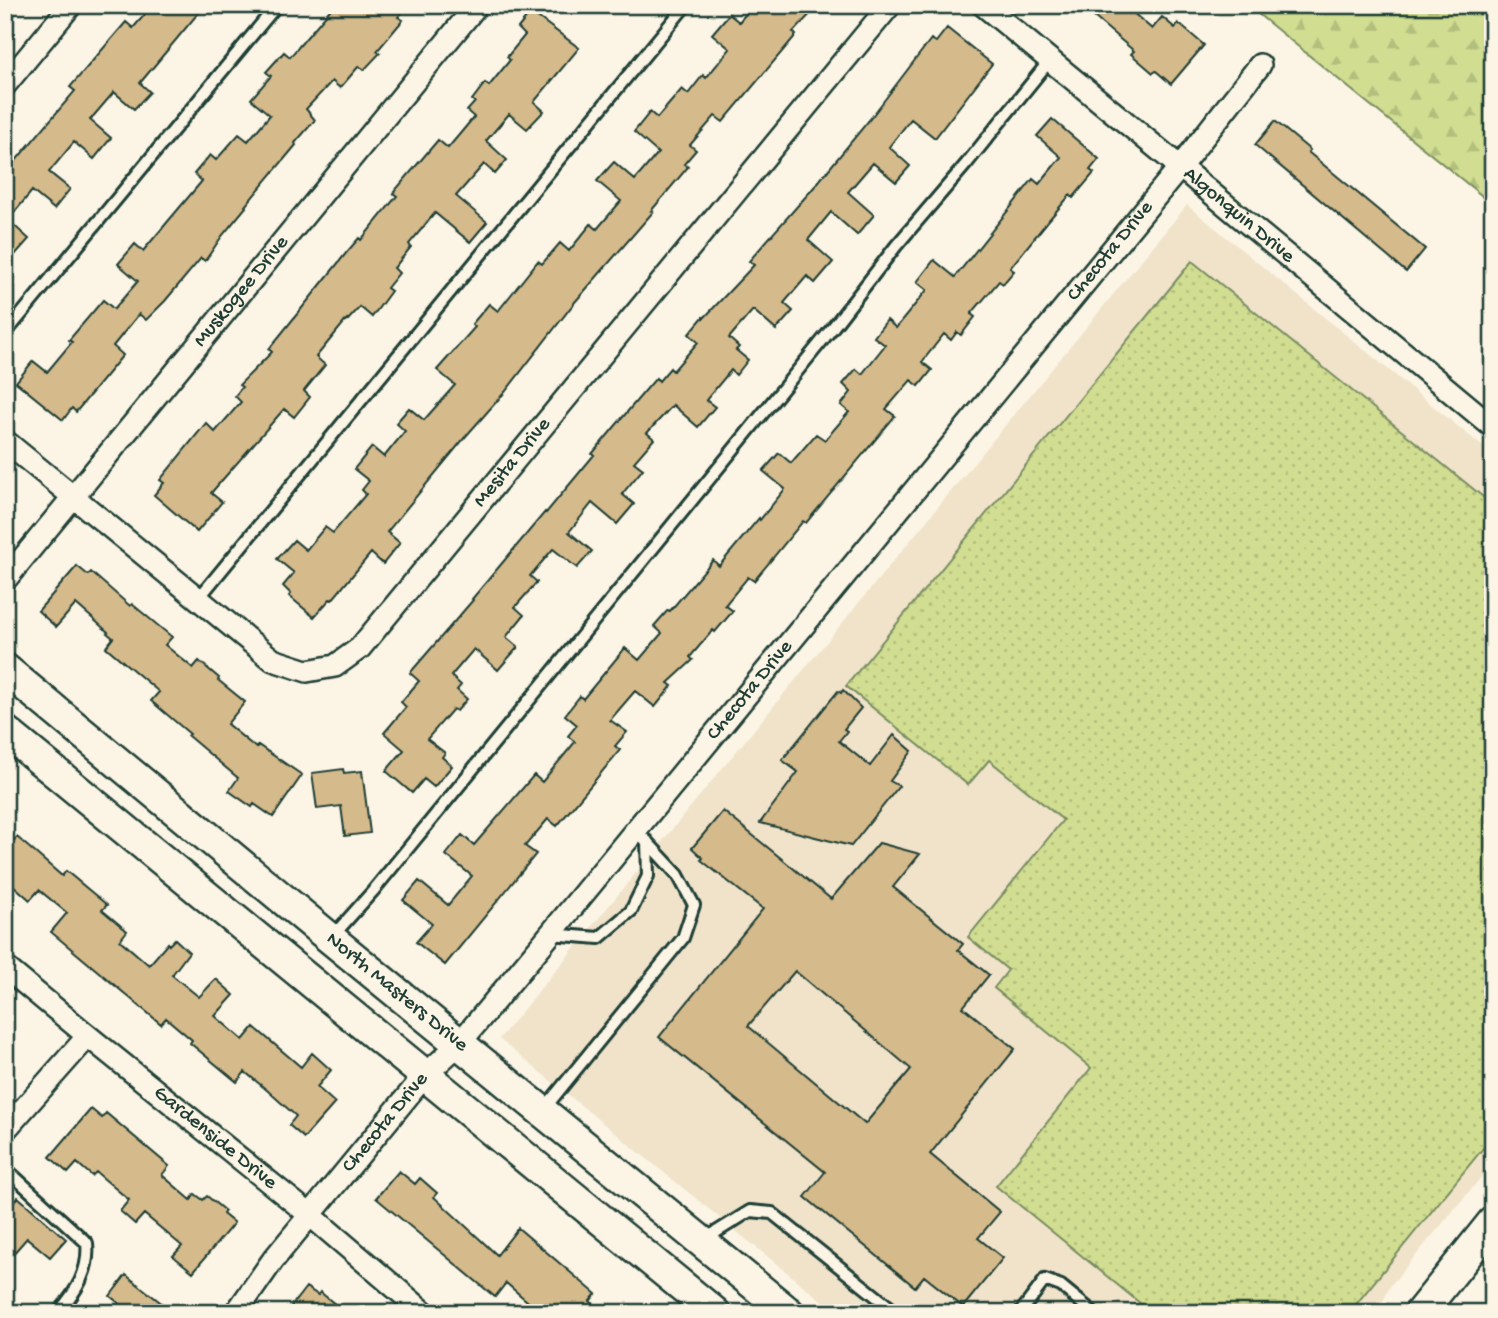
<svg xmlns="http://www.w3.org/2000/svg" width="1498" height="1318" font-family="'Gochi Hand',sans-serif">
  <defs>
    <pattern id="forest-firs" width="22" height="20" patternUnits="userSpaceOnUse" patternTransform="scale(1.75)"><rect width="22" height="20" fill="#d1dd90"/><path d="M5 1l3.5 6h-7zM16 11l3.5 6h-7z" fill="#b3bf7d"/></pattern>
    <pattern id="park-dots" width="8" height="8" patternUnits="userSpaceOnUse" patternTransform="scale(1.75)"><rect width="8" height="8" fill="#d1dd90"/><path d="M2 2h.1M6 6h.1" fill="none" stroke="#b3bf7d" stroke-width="1.8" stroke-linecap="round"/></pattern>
  </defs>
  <rect width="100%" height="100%" fill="#fcf5e5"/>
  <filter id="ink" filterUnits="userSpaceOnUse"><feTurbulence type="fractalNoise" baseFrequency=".0143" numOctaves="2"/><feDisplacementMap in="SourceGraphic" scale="14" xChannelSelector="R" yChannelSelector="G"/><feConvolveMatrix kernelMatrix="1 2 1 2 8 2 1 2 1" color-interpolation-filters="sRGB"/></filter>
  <g filter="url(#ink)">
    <path fill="#f0e3ca" d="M1187 205 1493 455V1163L1391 1285 1377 1313H837L499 1039Z"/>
    <path fill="url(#forest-firs)" stroke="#788d62" stroke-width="2" d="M1247 5H1493V213L1481 195Z"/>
    <path fill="url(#park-dots)" stroke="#788d62" stroke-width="2" d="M1192 261 1493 505V1136L1349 1313H1152L996 1186 1091 1068 994 988 1008 970 968 937 1063 820 989 760 968 785 846 686Z"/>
    <path fill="#d5ba8b" stroke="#1f3d34" stroke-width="2" fill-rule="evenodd" d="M153 5H205L140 83 150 92 134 109 114 92 90 120 111 138 94 159 74 142 49 172 70 189 54 209 32 191 8 220 29 239 5 266V156L13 164 75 91 70 87 126 22 133 28Z
      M334 5H408L398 17 403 20 377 51 380 53 364 70 359 66 340 88 332 81 306 109 315 120 295 143 296 145 245 206 246 207 222 236 205 261 201 258 165 301 146 320 139 314 113 346 123 355 76 412 72 408 63 420 16 382 33 361 47 372 72 342 69 340 103 300 114 309 138 281 118 264 135 244 143 251 202 181 194 174 210 155 216 160 239 134 248 141 270 115 251 99 271 76 266 72 284 52 290 57Z
      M753 5H819L793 32 796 35 723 122 715 116 690 145 696 150 684 164 688 167 651 211 653 212 575 302 505 392 466 436 387 532 400 543 383 564 371 553 332 600 330 599 314 617 289 596 291 594 283 586 294 573 277 559 294 540 306 550 325 527 333 533 366 494 362 490 369 481 354 469 372 447 384 457 405 431 396 423 409 408 424 420 455 385 437 370 475 327 472 324 489 304 498 311 538 261 542 264 560 243 569 251 591 224 597 229 621 201 597 181 614 162 635 180 658 153 634 132 650 112 657 118 682 89 688 94 703 75 706 78 730 49 712 34 729 14 739 22Z
      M1080 5H1124L1152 29 1162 17 1175 28 1178 23 1204 45 1171 84 1156 71 1153 73 1131 54 1134 51Z
      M531 12 579 48 534 102 544 111 527 129 509 114 486 141 507 160 495 174 484 164 456 196 487 222 470 242 435 213 409 244 411 247 394 268 399 273 387 288 391 291 372 317 360 307 348 320 347 319 316 357 325 365 304 391 310 397 294 417 284 409 211 493 222 502 197 532 154 495 164 483 160 480 206 423 215 432 241 402 235 396 242 387 239 385 272 352 269 349 347 252 359 238 361 240 397 196 393 193 438 140 448 148 474 117 467 111 475 102 472 100 485 83 489 86 510 60 507 57 525 35 518 28Z
      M947 28 992 64 935 138 911 119 889 147 910 166 896 182 873 163 848 192 874 215 857 235 831 212 808 240 833 262 815 283 807 276 784 303 793 311 776 330 753 310 729 338 739 347 736 350 748 360 736 375 731 370 706 400 715 407 698 427 673 405 647 433 654 439 634 462 643 469 622 494 634 504 617 524 592 503 569 532 592 551 577 568 553 549 530 576 537 582 515 607 524 615 506 637 518 647 498 670 474 649 451 676 461 685 457 690 467 699 457 711 453 709 427 739 445 753 442 757 452 766 434 787 424 779 412 793 386 771 404 750 384 733 406 707 401 702 419 681 410 673 473 600 472 599 545 512 546 513 594 455 592 454 633 405 656 378 659 381 670 368 673 371 698 342 689 334 703 317 704 318 754 265 749 261 815 186 870 119 931 39 936 42Z
      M1052 119 1099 159 1090 170 1094 173 1073 198 1070 195 1048 221 1010 268 1014 271 1003 284 999 281 971 314 975 317 961 335 957 332 951 340 944 334 922 362 932 370 919 386 911 380 886 409 895 416 806 523 803 521 754 581 748 577 725 605 733 611 715 632 713 630 690 657 693 660 668 683 672 686 655 707 635 691 610 720 627 732 615 746 620 750 557 826 548 819 525 846 536 854 445 965 416 942 432 924 403 900 419 881 448 905 472 876 446 855 462 835 474 845 534 775 542 782 575 742 568 736 577 725 565 715 580 696 583 699 625 648 639 660 662 633 654 626 668 610 670 611 713 560 719 566 759 518 760 520 785 489 763 471 779 453 791 463 816 434 825 440 849 412 841 405 851 392 843 384 856 369 862 374 885 345 874 337 887 320 896 328 927 290 917 282 934 260 955 277 1033 179 1039 184 1061 157 1037 136Z
      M1275 121 1310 150 1308 152 1425 249 1406 272 1255 145Z
      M77 566 88 575 91 572 130 606 132 604 172 637 165 645 193 668 199 661 219 678 218 680 245 702 227 724 256 748 258 745 302 775 273 817 254 804 252 807 229 791 238 778 188 736 190 734 151 701 159 692 106 647 113 638 107 633 108 632 76 604 56 627 38 611Z
      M843 690 861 708 844 729 847 731 839 741 870 766 894 735 912 751 890 781 899 786 851 846 760 823 798 772 782 760 838 691 841 693Z
      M343 769 344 773 362 771 370 833 345 836 341 806 317 809 312 773Z
      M723 811 831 899 879 843 920 854 893 887 963 944 958 950 989 975 963 1007 1015 1049 930 1154 1000 1212 978 1238 1003 1258 963 1307 924 1276 915 1287 805 1197 825 1172 659 1037 763 909 701 860 703 858 692 848ZM795 971 911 1069 865 1124 748 1026Z
      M5 835 13 841 17 837 62 876 66 871 107 905 102 910 127 931 120 940 149 965 168 943 169 945 175 939 189 952 172 975 199 997 216 979 234 995 215 1016 243 1040 254 1027 301 1067 312 1053 331 1070 317 1087 335 1103 304 1138 289 1125 296 1116 268 1091 245 1072 237 1082 190 1043 192 1040 166 1018 161 1024 51 932 67 913 39 890 30 900 5 878Z
      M91 1109 102 1118 106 1113 169 1166 162 1175 191 1200 195 1194 203 1200 207 1196 225 1211 223 1214 234 1223 193 1272 173 1256 182 1246 144 1214 135 1224 120 1211 129 1200 96 1172 92 1176 77 1163 68 1173 50 1157Z
      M399 1171 415 1184 420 1178 437 1193 434 1197 497 1255 518 1228 596 1294 590 1301 604 1313H541L506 1283 495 1297 376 1198Z
      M18 1197 66 1239 50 1257 27 1238 5 1263V1211Z
      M126 1275 174 1313H131L110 1296Z
      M306 1287 318 1295 320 1292 346 1313H286Z"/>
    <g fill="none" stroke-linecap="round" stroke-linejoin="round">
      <g stroke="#1f3d34" stroke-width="16">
        <path id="lane" d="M5 334 277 5
          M198 599 686 5
          M550 934 599 938 631 911 648 876 647 841
          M332 937 373 891 540 687 834 326 896 246 967 163 1050 60
          M544 1109 683 938 694 905 678 875 636 830
          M5 1168 87 1243C90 1271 76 1292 58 1313
          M705 1239 750 1211 772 1213 897 1313
          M1020 1313 1045 1280 1061 1286 1094 1313"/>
      </g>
      <g stroke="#1f3d34" stroke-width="26">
        <g id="street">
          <path id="s1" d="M983 5 1180 167 1493 427"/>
          <path d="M5 85 71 5"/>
          <path id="s2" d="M5 441 273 660 307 671 335 666 360 648 890 5"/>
          <path id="s3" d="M5 580 477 5"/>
          <path id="s4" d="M5 967 88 1036 310 1215 425 1313"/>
          <path d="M5 1130 88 1036"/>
          <path id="s5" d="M236 1313 273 1260 425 1075 459 1044 543 943 1180 167 1260 65"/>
        </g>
      </g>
      <g stroke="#1f3d34" stroke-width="35">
        <g id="secondary">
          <path id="s6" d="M5 669 331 939 789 1313"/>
          <path d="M5 731 715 1313"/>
          <path d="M1420 1313 1493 1222"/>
        </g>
      </g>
      <use href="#lane" stroke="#fcf5e5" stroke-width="10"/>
      <use href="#street" stroke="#fcf5e5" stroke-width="21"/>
      <use href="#secondary" stroke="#fcf5e5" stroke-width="30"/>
    </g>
  </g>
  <g text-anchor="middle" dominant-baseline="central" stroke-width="5" stroke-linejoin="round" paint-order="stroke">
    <g font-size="21" fill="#1f3d34" stroke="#fcf5e5">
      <text stroke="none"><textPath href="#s1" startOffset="331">Algonquin Drive</textPath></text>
      <text stroke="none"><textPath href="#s5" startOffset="1376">Checota Drive</textPath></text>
      <text stroke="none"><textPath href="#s3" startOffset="373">Muskogee Drive</textPath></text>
      <text stroke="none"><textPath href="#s2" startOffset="681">Mesita Drive</textPath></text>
      <text stroke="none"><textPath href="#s5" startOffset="808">Checota Drive</textPath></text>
      <text stroke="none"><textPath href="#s6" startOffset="508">North Masters Drive</textPath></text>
      <text stroke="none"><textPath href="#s5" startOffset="242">Checota Drive</textPath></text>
      <text stroke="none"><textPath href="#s4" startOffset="271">Gardenside Drive</textPath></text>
    </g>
  </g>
  <rect width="1498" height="1318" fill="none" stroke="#fcf5e5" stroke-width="28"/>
  <rect x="14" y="14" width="1470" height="1290" fill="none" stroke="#1f3d34" stroke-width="2.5" filter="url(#ink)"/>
</svg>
